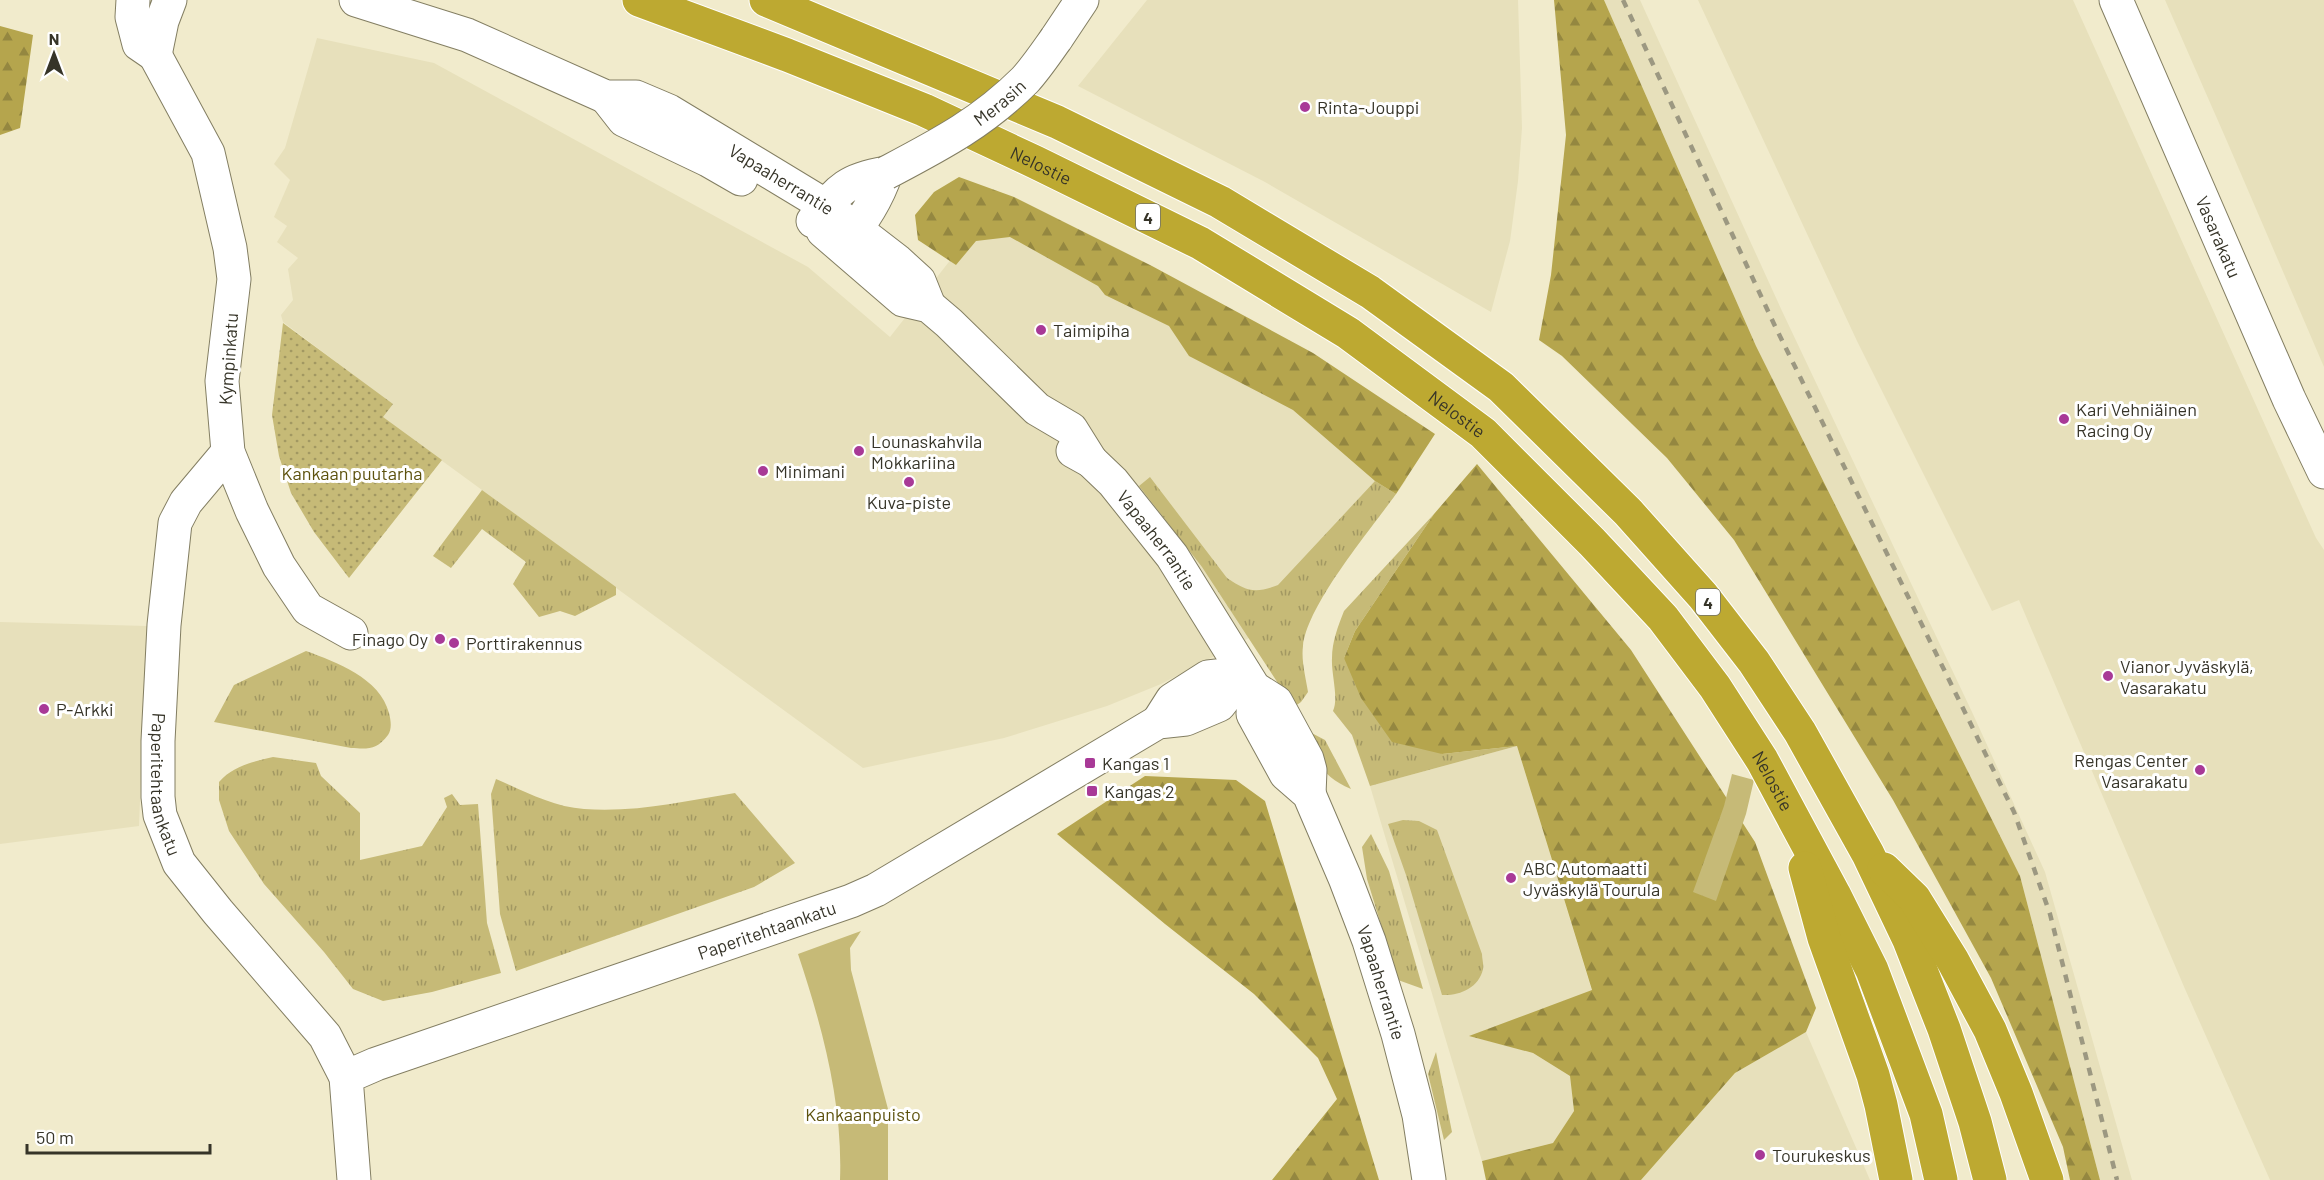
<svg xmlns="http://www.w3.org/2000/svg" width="2324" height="1180" font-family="Barlow,sans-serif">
  <defs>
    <pattern id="grass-tufts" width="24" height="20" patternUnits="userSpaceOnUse" patternTransform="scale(1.5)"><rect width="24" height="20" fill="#c6ba77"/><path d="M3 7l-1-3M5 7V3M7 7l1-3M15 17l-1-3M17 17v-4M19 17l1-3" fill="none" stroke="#a29862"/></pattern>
    <pattern id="forest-firs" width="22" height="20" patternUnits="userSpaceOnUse" patternTransform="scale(1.5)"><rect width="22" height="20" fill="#b5a54d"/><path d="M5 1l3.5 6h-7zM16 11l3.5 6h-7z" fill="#948740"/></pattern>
    <pattern id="garden-dots" width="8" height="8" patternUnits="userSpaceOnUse" patternTransform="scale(1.5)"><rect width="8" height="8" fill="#c6ba77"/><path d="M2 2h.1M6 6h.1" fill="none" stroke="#a29862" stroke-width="1.8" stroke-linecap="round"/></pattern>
  </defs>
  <rect width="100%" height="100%" fill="#f1ebcc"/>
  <path fill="#e7e0bb" d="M1147 0H1518L1522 128 1518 181 1510 241 1491 312 1265 182 1078 86Z
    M1604 0H1640L1782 311 1972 712 2045 872 2132 1180H2100L2020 876 1756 346Z
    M1698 0H2073L2316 538 2324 550V1180H2270L2185 989 2019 600 1992 611 1857 341Z
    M2165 0H2324V367L2226 139Z
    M317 38 434 63 808 267 890 337 970 235 1013 230 1104 273 1406 480 1396 494 1264 629 1249 638 1161 684 1107 706 1004 738 863 768 382 417 392 404 283 322 281 315 293 300 288 269 298 258 277 242 287 226 274 217 290 180 274 164 285 148Z
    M0 622 147 626 139 826 0 844Z
    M1517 746 1592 991 1470 1036 1533 1053 1570 1076 1574 1111 1553 1143 1482 1161 1370 786Z
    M1806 1032 1870 1180H1641L1735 1073Z"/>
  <path fill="url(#grass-tufts)" d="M1150 477 1227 578C1246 591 1255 594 1278 585L1375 481 1396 494C1371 529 1307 605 1303 646 1301 661 1306 678 1308 692L1301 702 1291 709 1287 697 1202 567 1139 486Z
    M482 490 616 587V595L575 616 560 611 539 617 513 584 526 562 482 529 451 568 433 556Z
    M1434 514 1355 631 1344 658 1442 754 1517 746 1370 786 1352 735 1333 711C1339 698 1331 674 1332 658 1332 642 1338 626 1344 611Z
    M306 651C336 662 380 678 389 713 391 721 392 729 388 735 377 750 368 749 351 748L214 722 234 685Z
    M1302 728 1325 740 1351 789C1320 776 1314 758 1302 728Z
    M273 757 316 763 321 776 360 813V860L422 846 447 807 444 798 452 794 460 805 478 804 487 923 501 973 432 992 383 1001 353 989 324 952 264 884 229 831 219 800V782C233 766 252 762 273 757Z
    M496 779C524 791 553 807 584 809 634 813 686 801 735 793L795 863 754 887 516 971 500 914 491 794Z
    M1403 820 1419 821 1437 830 1482 954C1482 959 1484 965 1483 969 1479 988 1459 996 1442 995L1406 875 1388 824Z
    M1371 834 1389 871 1423 989 1398 980 1367 879 1362 847Z
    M1436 1052 1452 1132 1444 1140 1428 1074Z"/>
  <path fill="url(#forest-firs)" d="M1554 0H1604L1756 346 2020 876 2100 1180H2070L2063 1147 1991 978 1893 800 1734 540 1667 458 1562 356 1539 340 1551 275 1566 135Z
    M0 26 33 35 20 128 0 135Z
    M959 177 1014 197 1152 266 1313 353 1435 434 1396 494 1375 481 1293 410 1189 356 1169 326 1105 295 1098 286 1010 237 976 241 956 265 918 240 915 215 934 192Z
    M1477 464 1631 650 1755 842 1816 1008 1806 1032 1735 1073 1641 1180H1486L1482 1161 1553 1143 1574 1111 1570 1076 1533 1053 1469 1036 1592 990 1517 746 1442 754 1392 742 1361 698 1344 658 1355 631 1434 514Z
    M1145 776 1236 780 1265 801 1379 1180H1272L1337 1099 1318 1058 1254 994 1165 924 1057 834Z"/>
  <path fill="#c6ba77" d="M1732 774 1754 780 1746 814 1716 901 1693 892 1724 806Z
    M861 931 850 948 851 970 888 1109V1180H840C843 1103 822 1026 798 954Z"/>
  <path fill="url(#garden-dots)" d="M283 323 393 404 383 417 442 460 349 578 314 532 291 493 279 456 272 415Z"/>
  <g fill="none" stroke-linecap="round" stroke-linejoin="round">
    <g stroke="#837e62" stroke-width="35">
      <g id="minor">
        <path d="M133 0 132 17 139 44 155 55 162 21 170 0"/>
        <path id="s1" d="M356 0 467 35 606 97H636L669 111 826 206 896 260 919 281 929 306"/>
        <path id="s2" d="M2116 0 2289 399 2324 472"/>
        <path d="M1056 39 1082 0"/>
        <path d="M155 55 208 153 230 248 234 279 222 381 228 452 252 511 279 566 308 609 351 633"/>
        <path d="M606 97 624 120 708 160 741 179"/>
        <path d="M813 221C839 190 845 180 886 173 877 200 862 223 843 245"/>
        <path d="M823 231 903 300 929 306 949 323 1037 409 1071 429 1091 461"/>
        <path id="s3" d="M1073 451 1091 461 1113 482 1172 556 1254 688 1276 702 1307 759 1310 770 1309 794"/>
        <path id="s4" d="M228 452 186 502 175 523 164 625 158 741V797L160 815 179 863 218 912 325 1036 346 1077"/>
        <path id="s5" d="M1254 688 1253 714 1286 774 1309 794 1345 878 1369 941 1398 1034 1419 1115 1429 1180"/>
        <path d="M1158 722 1172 700 1208 677 1244 673"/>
        <path id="s6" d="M354 1180 346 1077 376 1064 851 901 876 890 1158 722 1186 719 1219 705 1244 673"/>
      </g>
    </g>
    <g stroke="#fff" stroke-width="35">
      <g id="highway">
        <path id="s7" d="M639 0 787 55 924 110 1035 162 1200 243 1348 333 1483 433 1592 542 1663 618 1715 687 1762 760 1834 894 1872 970 1926 1114 1941 1180"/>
        <path d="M766 0 1057 122 1220 202 1370 292 1501 387 1628 512 1703 596 1754 662 1800 732 1868 854 1909 940 1944 1029 1975 1122 1990 1180"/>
        <path d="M1805 868 1824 938 1873 1075 1881 1105 1896 1180"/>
        <path d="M1884 869 1914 898 1953 961 1990 1030 2016 1093 2047 1180"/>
      </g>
    </g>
    <use href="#minor" stroke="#fff" stroke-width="33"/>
    <use href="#highway" stroke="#bda931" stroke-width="33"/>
    <path stroke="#9c9881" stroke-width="4.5" stroke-dasharray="8 8" stroke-linecap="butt" d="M1623 0 1774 324 2014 812 2050 914 2117 1180"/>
    <g stroke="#837e62" stroke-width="35" stroke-linecap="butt">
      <g id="minor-bridge">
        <path id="s8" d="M886 173C939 145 982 123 1025 80 1036 68 1046 53 1056 39"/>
      </g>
    </g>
    <use href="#minor-bridge" stroke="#fff" stroke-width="33"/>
  </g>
  <g fill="#a83997" stroke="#fff" stroke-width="2">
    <circle cx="1305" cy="107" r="6"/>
    <circle cx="1041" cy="330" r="6"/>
    <circle cx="2064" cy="419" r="6"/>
    <circle cx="859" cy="451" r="6"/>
    <circle cx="763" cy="471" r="6"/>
    <circle cx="909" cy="482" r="6"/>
    <circle cx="440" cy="639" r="6"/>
    <circle cx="454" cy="643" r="6"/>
    <circle cx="2108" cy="676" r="6"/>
    <circle cx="44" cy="709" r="6"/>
    <rect x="1084" y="757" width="12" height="12" rx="3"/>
    <circle cx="2200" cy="770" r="6"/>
    <rect x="1086" y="785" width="12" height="12" rx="3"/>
    <circle cx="1511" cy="878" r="6"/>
    <circle cx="1760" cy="1155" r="6"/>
  </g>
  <g text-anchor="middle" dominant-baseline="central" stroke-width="6" stroke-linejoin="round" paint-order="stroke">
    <g fill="#fff" stroke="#727168" stroke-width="1.5">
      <rect x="1136" y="204" width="24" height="26" rx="4.5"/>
      <rect x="1696" y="589" width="24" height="26" rx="4.5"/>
    </g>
    <g font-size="16" font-weight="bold" fill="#363428">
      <text x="1148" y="217">4</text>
      <text x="1708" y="602">4</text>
    </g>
    <g font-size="18" fill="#363428" stroke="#fff">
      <text stroke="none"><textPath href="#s8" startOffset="134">Merasin</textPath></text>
      <text stroke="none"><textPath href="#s7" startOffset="435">Nelostie</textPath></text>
      <text stroke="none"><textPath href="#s1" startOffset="466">Vapaaherrantie</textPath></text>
      <text stroke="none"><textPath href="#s2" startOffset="258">Vasarakatu</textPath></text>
      <text transform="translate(228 359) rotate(-86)">Kympinkatu</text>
      <text stroke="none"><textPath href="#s7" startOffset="921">Nelostie</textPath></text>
      <text stroke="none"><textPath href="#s3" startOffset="124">Vapaaherrantie</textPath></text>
      <text stroke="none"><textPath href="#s7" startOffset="1408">Nelostie</textPath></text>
      <text stroke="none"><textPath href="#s4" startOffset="352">Paperitehtaankatu</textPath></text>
      <text stroke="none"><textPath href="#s6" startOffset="549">Paperitehtaankatu</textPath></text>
      <text stroke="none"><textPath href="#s5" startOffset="327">Vapaaherrantie</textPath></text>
    </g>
    <g font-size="18" fill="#363428" stroke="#fff" text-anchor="start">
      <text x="1317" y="107">Rinta-Jouppi</text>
      <text x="1053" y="330">Taimipiha</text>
      <text x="2076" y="409">Kari Vehniäinen<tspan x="2076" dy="21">Racing Oy</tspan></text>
      <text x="871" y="441">Lounaskahvila<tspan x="871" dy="21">Mokkariina</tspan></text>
      <text x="775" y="471">Minimani</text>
      <text x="909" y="502" text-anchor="middle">Kuva-piste</text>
      <text x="428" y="639" text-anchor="end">Finago Oy</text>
      <text x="466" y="643">Porttirakennus</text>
      <text x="2120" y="666">Vianor Jyväskylä,<tspan x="2120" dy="21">Vasarakatu</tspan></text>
      <text x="56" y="709">P-Arkki</text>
      <text x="2188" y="760" text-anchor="end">Rengas Center<tspan x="2188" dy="21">Vasarakatu</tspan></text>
      <text x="1102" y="763">Kangas 1</text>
      <text x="1104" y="791">Kangas 2</text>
      <text x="1523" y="868">ABC Automaatti<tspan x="1523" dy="21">Jyväskylä Tourula</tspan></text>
      <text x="1772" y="1155">Tourukeskus</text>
    </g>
    <g font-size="18" fill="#5d520e" stroke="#fff">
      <text x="352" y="473">Kankaan puutarha</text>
      <text x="863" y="1114">Kankaanpuisto</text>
    </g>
  </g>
  <g transform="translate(54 54)" stroke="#ffffff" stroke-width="4.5" paint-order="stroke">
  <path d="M0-4.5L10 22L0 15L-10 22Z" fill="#363428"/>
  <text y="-9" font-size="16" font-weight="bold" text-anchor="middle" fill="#363428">N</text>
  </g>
  <path d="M27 1144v9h183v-9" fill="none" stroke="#363428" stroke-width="3"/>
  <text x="36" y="1144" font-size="18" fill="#363428" stroke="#ffffff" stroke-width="4.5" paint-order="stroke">50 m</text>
</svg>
